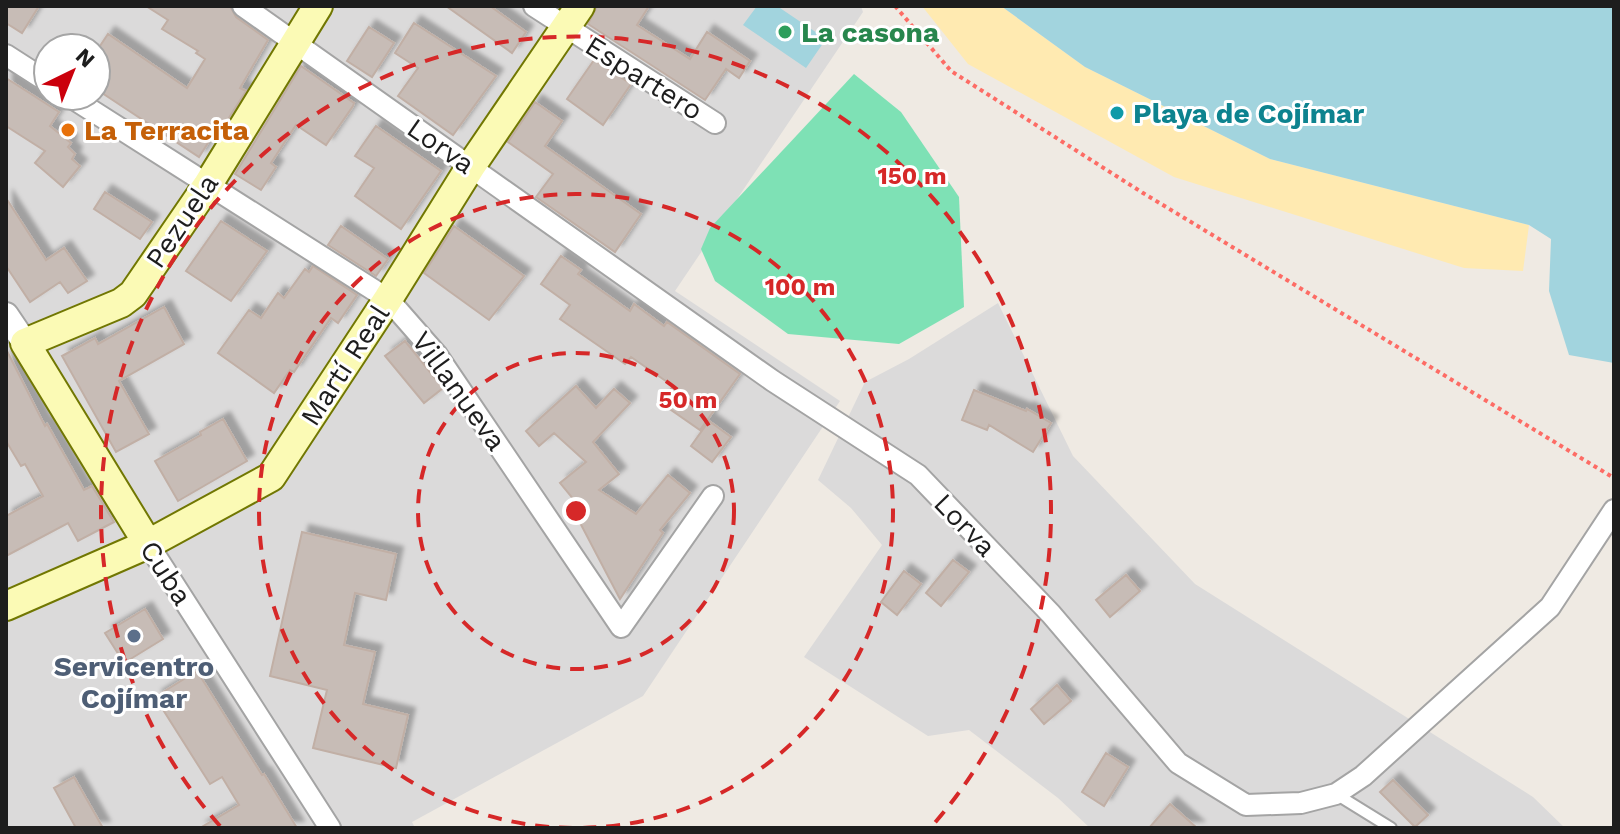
<svg xmlns="http://www.w3.org/2000/svg" width="1620" height="834" font-family="'Work Sans',sans-serif">
  <defs>
    <filter id="shadow"><feDropShadow dx="7" dy="-7" stdDeviation="2" flood-color="#0004"/></filter>
  </defs>
  <rect width="100%" height="100%" fill="#efeae3"/>
  <path fill="#dbdada" fill-rule="evenodd" d="M6 6H861L863 12 675 291 840 401 643 696 412 822 415 828H6ZM48 48H96V96H48Z
    M998 303 1073 456 1195 584 1533 797 1565 828H1090L1058 798 969 730 928 736 804 657 882 545 851 508 818 480 865 382 909 359Z"/>
  <path fill="#ffeab1" d="M922 6H1001L1085 67 1270 159 1529 225 1523 271 1464 268 1174 177 968 64Z"/>
  <path fill="#7ee1b5" d="M854 74 901 112 959 197 964 307 899 344 788 334 715 281 701 249 710 228Z"/>
  <path fill="#a2d4de" d="M757 6H777L826 39 806 68 743 25Z
    M1001 6H1614V363L1569 355 1549 291 1551 239 1529 225 1270 159 1085 67Z"/>
  <path fill="#c7bcb6" stroke="#c1afa5" stroke-width="2" filter="url(#shadow)" d="M6 6H39L22 33 6 23Z
    M146 6H230L236 17 268 40 240 88 246 91 225 124 222 121 199 157 96 89V52L108 34 187 88 205 59 196 53 198 51 162 29 168 20Z
    M446 6H490L526 32 512 53Z
    M597 6H649L637 25 690 59 707 32 750 61 739 78 726 69 705 100 588 24Z
    M414 23 496 76 453 135 398 96 418 68 395 53Z
    M369 27 394 43 372 77 347 61Z
    M594 60 631 84 603 125 567 99Z
    M301 66 354 103 353 106 326 145 296 125 271 163 276 167 261 190 235 174Z
    M6 78 59 112 50 126 71 143 68 147 75 154 72 159 80 166 63 187 35 163 45 151 6 126Z
    M535 102 562 121 545 146 641 214 615 252 536 197 553 174 508 142Z
    M376 126 441 171 401 229 355 196 374 168 355 156Z
    M105 192 152 222 140 239 94 209Z
    M6 198 46 260 64 248 87 281 68 293 60 282 30 302 6 266Z
    M221 221 267 251 231 301 186 271Z
    M341 226 388 259 376 276 328 245Z
    M454 226 524 276 489 320 424 273Z
    M561 256 581 270 578 274 630 311 634 304 664 326 667 322 740 374 700 430 661 403 673 386 631 357 625 364 560 319 570 305 541 284Z
    M313 266 357 295 338 323 331 318 294 372 290 370 274 393 218 353 249 310 261 318 278 293 284 298 305 269 309 272Z
    M164 307 184 344 119 381 149 434 116 452 62 356 95 338 98 344Z
    M405 341 443 388 424 403 385 356Z
    M6 349 45 426 47 424 84 490 92 486 114 522 78 541 68 523 6 556V516L43 496 25 464 21 466 6 441Z
    M576 386 596 408 614 389 630 403 593 442 619 474 599 490 636 514 668 475 690 493 660 530 663 533 620 599 577 517 584 512 560 483 586 462 554 433 539 446 526 431Z
    M974 390 1026 411 1027 409 1051 423 1033 452 989 425 987 430 962 420Z
    M223 419 247 461 178 501 155 461 201 435 200 432Z
    M709 421 731 437 712 462 691 446Z
    M302 532 396 554 386 600 355 593 344 645 375 652 363 704 408 715 396 768 313 748 327 690 270 676Z
    M953 560 969 572 941 606 926 593Z
    M904 571 921 584 897 615 881 602Z
    M1126 575 1140 591 1110 617 1096 600Z
    M145 609 163 639 124 663 105 633Z
    M197 671 262 775 264 774 297 828H200L239 805 222 777 210 784 155 697Z
    M1057 685 1071 701 1044 724 1031 709Z
    M1106 753 1128 767 1104 806 1082 792Z
    M74 777 103 828H76L54 788Z
    M1393 780 1428 815 1415 827 1380 792Z
    M1170 804 1197 828H1149Z"/>
  <g fill="none" stroke-linecap="round" stroke-linejoin="round">
    <g stroke="#a4a4a4" stroke-width="14">
      <path id="service" d="M1336 794 1391 828"/>
    </g>
    <g stroke="#a4a4a4" stroke-width="24">
      <path id="minor" d="M243 6 773 381 918 475 1051 614 1178 763 1246 805 1301 803 1336 794 1363 776 1550 607 1614 510
        M534 6 715 123
        M6 55 48 82
        M69 96 388 299 437 355 621 627 713 496
        M148 544 330 828"/>
    </g>
    <g stroke="#a4a4a4" stroke-width="28">
      <path id="tertiary" d="M6 315 25 343"/>
    </g>
    <g stroke="#717702" stroke-width="32">
      <path id="secondary" d="M148 544 25 343 121 303 133 294 207 186 318 6
        M6 606 148 544 271 477 388 299 471 166 580 6"/>
    </g>
    <path stroke="#fd6c65" stroke-width="4" stroke-dasharray="4 4" stroke-linecap="butt" d="M895 6 951 71 1143 193 1614 478"/>
    <use href="#service" stroke="#fff" stroke-width="10"/>
    <use href="#minor" stroke="#fff" stroke-width="20"/>
    <use href="#tertiary" stroke="#fff" stroke-width="24"/>
    <use href="#secondary" stroke="#fbfab5" stroke-width="28"/>
  </g>
  <g fill="none" stroke="#d62828" stroke-width="4" stroke-dasharray="14 10">
    <circle cx="576" cy="511" r="158"/>
    <path d="M573 828A317 317 0 1 1 579 828"/>
    <path d="M220 826A475 475 0 1 1 932 826"/>
  </g>
  <circle fill="#2e9e5b" stroke="#fff" stroke-width="3" cx="785" cy="32" r="8"/>
  <circle fill="#0f9aa8" stroke="#fff" stroke-width="3" cx="1117" cy="113" r="8"/>
  <circle fill="#e8710a" stroke="#fff" stroke-width="3" cx="68" cy="130" r="8"/>
  <circle fill="#5c6f8a" stroke="#fff" stroke-width="3" cx="134" cy="636" r="8"/>
  <g text-anchor="middle" dominant-baseline="central" stroke-width="6" stroke-linejoin="round" paint-order="stroke">
    <g font-size="28" font-weight="bold" fill="#27864d" stroke="#fff" text-anchor="start">
      <text x="801" y="32">La casona</text>
    </g>
    <g font-size="28" fill="#1d1d1d" stroke="#fff">
      <text transform="translate(644 78) rotate(32)">Espartero</text>
      <text transform="translate(441 146) rotate(35)">Lorva</text>
      <text transform="translate(182 221) rotate(-56)">Pezuela</text>
      <text transform="translate(345 365) rotate(-57)">Martí Real</text>
      <text transform="translate(459 391) rotate(54)">Villanueva</text>
      <text transform="translate(965 525) rotate(46)">Lorva</text>
      <text transform="translate(166 573) rotate(57)">Cuba</text>
    </g>
    <g font-size="28" font-weight="bold" fill="#0d838f" stroke="#fff" text-anchor="start">
      <text x="1133" y="113">Playa de Cojímar</text>
    </g>
    <g font-size="28" font-weight="bold" fill="#c56008" stroke="#fff" text-anchor="start">
      <text x="84" y="130">La Terracita</text>
    </g>
    <g font-size="28" font-weight="bold" fill="#4e5e75" stroke="#fff">
      <text x="134" y="666">Servicentro<tspan x="134" dy="32">Cojímar</tspan></text>
    </g>
  </g>
  <circle cx="576" cy="511" r="12" fill="#d62828" stroke="#fff" stroke-width="4"/>
  <g font-size="24" text-anchor="middle" font-weight="bold" fill="#d62828" stroke="#fff" stroke-width="6" stroke-linejoin="round" paint-order="stroke">
    <text x="912" y="184">150 m</text>
    <text x="800" y="295">100 m</text>
    <text x="688" y="408">50 m</text>
  </g>
  <rect width="1620" height="834" fill="none" stroke="#1d1d1d" stroke-width="16"/>
  <g transform="translate(72 72) rotate(43)"><circle r="38" fill="#ffffff" stroke="#a5a5a5" stroke-width="2"/>
  <path d="M0-6L14 30L0 20L-14 30Z" fill="#cb000c"/>
  <text y="-12" font-size="22" font-weight="bold" text-anchor="middle" fill="#1d1d1d">N</text>
  </g>
</svg>
